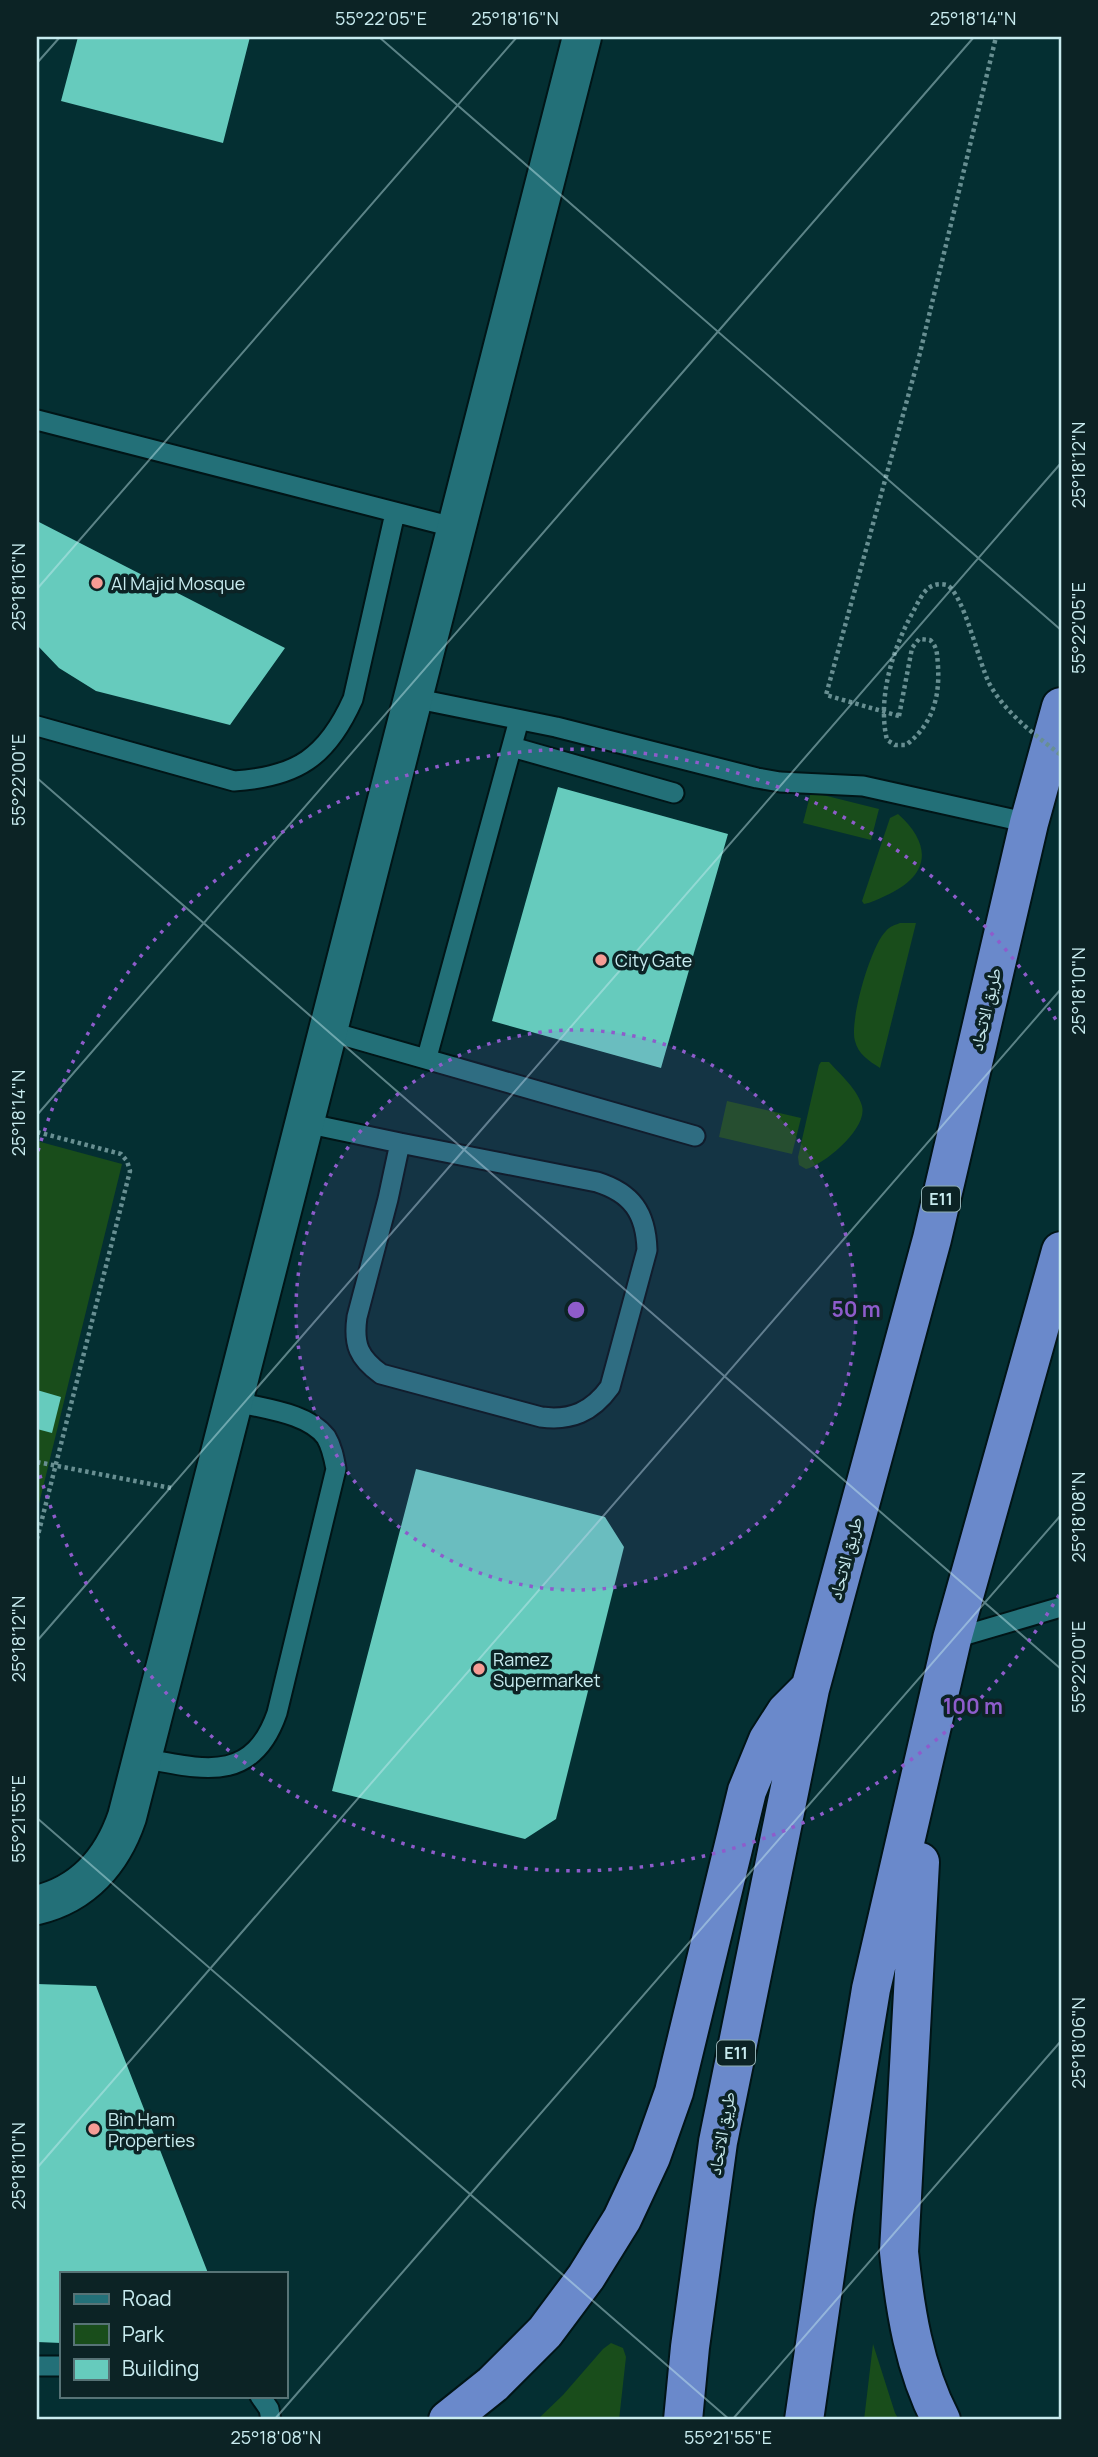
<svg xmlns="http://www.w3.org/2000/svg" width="1098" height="2457" font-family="Manrope,'Noto Naskh Arabic',sans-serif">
  <rect width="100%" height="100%" fill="#042f32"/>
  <path fill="#194d1b" d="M811 792 879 809 871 840 803 823Z
    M898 814C934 846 929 877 885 896 878 899 871 903 864 904L862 901 890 818Z
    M900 923H916L880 1068C869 1061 858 1054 855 1041 849 1021 871 945 886 931 890 926 895 925 900 923Z
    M821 1062H829C840 1074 858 1090 862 1106 868 1128 825 1164 806 1169L799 1165 798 1157 819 1065Z
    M727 1101 801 1118 792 1154 719 1137Z
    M37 1141 122 1164 37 1512Z
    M611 2343 623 2348 626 2357 619 2420H537L563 2395 603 2349Z
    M873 2344 895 2413 899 2420H864Z"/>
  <path fill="#66cbbd" d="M78 37H250L223 143 61 101Z
    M37 521 285 648 230 725 96 691 59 668 37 645Z
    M558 787 728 834 661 1068 492 1021Z
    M37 1390 61 1397 52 1433 37 1429Z
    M416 1469 605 1517 624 1547 556 1819 525 1839 332 1791Z
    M37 1984 96 1986 208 2273H61V2343L37 2342Z"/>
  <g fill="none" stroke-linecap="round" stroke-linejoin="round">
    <g stroke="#011517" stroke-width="23">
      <path id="service" d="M37 420 457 528
        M413 698 556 727 757 778 780 782 863 786 1029 823
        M37 726 234 781C297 777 327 757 353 699L395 513
        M512 747 674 793
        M328 1031 695 1136
        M427 1057 519 720
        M305 1123 400 1143
        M400 1143 597 1182C632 1193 646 1213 647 1250L610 1387C592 1412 571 1421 541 1417L381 1374C359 1358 353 1345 357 1317L388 1199Z
        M952 1639 1061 1607
        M142 1758C202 1769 252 1785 277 1713L336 1469C334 1458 332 1447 326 1437 307 1412 262 1409 233 1401
        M37 2366H61
        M260 2396 269 2409 271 2420"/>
    </g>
    <g stroke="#011517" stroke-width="42">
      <path id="secondary" d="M37 1905C83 1894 112 1861 127 1817L582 37"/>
    </g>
    <g stroke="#011517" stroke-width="42">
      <path id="motorway" d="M920 1862 899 2252C905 2310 914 2368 941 2420
        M448 2420 493 2384 545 2332 586 2277 622 2219 651 2157 674 2092 747 1791 768 1740 786 1712 808 1690
        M683 2420 690 2347 718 2142 810 1689 932 1239 1029 823 1061 707
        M804 2420 834 2213 871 1989 952 1639 1061 1251"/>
    </g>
    <path stroke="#688f92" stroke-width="4.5" stroke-dasharray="3.5 3.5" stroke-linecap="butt" d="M899 716 826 695 920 353 996 37
      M37 1132 121 1154 127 1161 130 1171 37 1539
      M37 1462 171 1488"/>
    <use href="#service" stroke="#237078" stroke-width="19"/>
    <use href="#secondary" stroke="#237078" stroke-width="38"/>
    <use href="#motorway" stroke="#6a89cb" stroke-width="38"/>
    <path stroke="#688f92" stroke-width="4.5" stroke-dasharray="3.5 3.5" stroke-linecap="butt" d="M899 716 912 648 919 639 930 640C938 647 937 656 938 666 940 698 932 725 906 745H895L887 740C877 698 893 648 913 612 921 597 927 580 947 585 964 595 978 660 989 683 1005 713 1035 735 1061 755"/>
  </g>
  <path fill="none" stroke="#c8ebef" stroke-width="2" stroke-opacity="0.45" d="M379 37 1061 630M37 63 60 37M37 589 517 37M37 778 1061 1669M37 1115 974 37M37 1641 1061 463M37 1818 730 2420M37 2168 1061 989M274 2420 1061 1515M732 2420 1061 2041"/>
  <circle cx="576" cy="1310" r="280" fill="#8e5ccb" fill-opacity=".12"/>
  <g fill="none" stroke="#8e5ccb" stroke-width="3.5" stroke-dasharray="3.5 7">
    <circle cx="576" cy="1310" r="280"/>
    <path d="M1059 1595A561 561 0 0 1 38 1469M38 1151A561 561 0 0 1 1059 1025"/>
  </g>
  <g fill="#f59c95" stroke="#0c2325" stroke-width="2.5">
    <circle cx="97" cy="583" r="7"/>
    <circle cx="601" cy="960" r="7"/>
    <circle cx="479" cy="1669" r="7"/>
    <circle cx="94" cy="2129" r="7"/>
  </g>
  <g text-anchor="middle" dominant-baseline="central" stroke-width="7" stroke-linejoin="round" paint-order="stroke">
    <g fill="#0c2325" stroke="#90afb2" stroke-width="2">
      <rect x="922" y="1186.5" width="38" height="25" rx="5"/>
      <rect x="717" y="2040.5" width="38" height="25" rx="5"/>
    </g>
    <g font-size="16" font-weight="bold" fill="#c8ebef">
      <text x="941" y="1199">E11</text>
      <text x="736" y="2053">E11</text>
    </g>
    <g font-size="18" fill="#c8ebef" stroke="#0c2325" text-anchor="start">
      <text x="111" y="583">Al Majid Mosque</text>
      <text x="615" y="960">City Gate</text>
      <text x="493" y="1659">Ramez<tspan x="493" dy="21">Supermarket</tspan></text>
      <text x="108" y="2119">Bin Ham<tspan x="108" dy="21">Properties</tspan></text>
    </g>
    <g font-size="18" fill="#c8ebef" stroke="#0c2325">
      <text transform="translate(985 1009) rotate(-77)">طريق الاتحاد</text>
      <text transform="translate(845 1558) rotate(-75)">طريق الاتحاد</text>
      <text transform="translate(721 2133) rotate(-80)">طريق الاتحاد</text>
    </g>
  </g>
  <circle cx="576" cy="1310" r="10" fill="#8e5ccb" stroke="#0c2325" stroke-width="3.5"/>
  <g font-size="21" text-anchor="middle" font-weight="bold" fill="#8e5ccb" stroke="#0c2325" stroke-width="7" stroke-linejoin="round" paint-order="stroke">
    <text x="856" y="1317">50 m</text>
    <text x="973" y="1714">100 m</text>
  </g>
  <rect width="1098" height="2457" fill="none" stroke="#0c2325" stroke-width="77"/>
  <rect x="60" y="2272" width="228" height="126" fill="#0c2325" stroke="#577376" stroke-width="2"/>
  <rect x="74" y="2294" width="35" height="10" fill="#237078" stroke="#577376" stroke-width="2"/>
  <text x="122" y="2306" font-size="21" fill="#c8ebef">Road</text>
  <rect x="74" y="2324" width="35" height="21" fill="#194d1b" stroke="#577376" stroke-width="2"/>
  <text x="122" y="2342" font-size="21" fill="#c8ebef">Park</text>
  <rect x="74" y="2359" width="35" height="21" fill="#66cbbd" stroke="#577376" stroke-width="2"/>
  <text x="122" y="2376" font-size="21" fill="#c8ebef">Building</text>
  <rect x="38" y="38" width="1022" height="2380" fill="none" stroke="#c8ebef" stroke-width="2.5"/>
  <g font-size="18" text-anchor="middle" fill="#c8ebef">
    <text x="381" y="25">55°22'05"E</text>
    <text x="515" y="25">25°18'16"N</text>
    <text x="973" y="25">25°18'14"N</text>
    <text transform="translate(1079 465) rotate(-90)" y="6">25°18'12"N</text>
    <text transform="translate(19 587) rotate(-90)" y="6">25°18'16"N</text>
    <text transform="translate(1079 628) rotate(-90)" y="6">55°22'05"E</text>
    <text transform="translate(19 780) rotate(-90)" y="6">55°22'00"E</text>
    <text transform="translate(1079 991) rotate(-90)" y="6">25°18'10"N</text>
    <text transform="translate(19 1113) rotate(-90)" y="6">25°18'14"N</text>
    <text transform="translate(1079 1517) rotate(-90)" y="6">25°18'08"N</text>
    <text transform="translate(19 1639) rotate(-90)" y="6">25°18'12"N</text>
    <text transform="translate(1079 1667) rotate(-90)" y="6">55°22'00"E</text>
    <text transform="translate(19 1819) rotate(-90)" y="6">55°21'55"E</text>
    <text transform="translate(1079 2043) rotate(-90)" y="6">25°18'06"N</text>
    <text transform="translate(19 2166) rotate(-90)" y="6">25°18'10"N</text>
    <text x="276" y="2444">25°18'08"N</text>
    <text x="728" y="2444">55°21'55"E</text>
  </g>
</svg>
